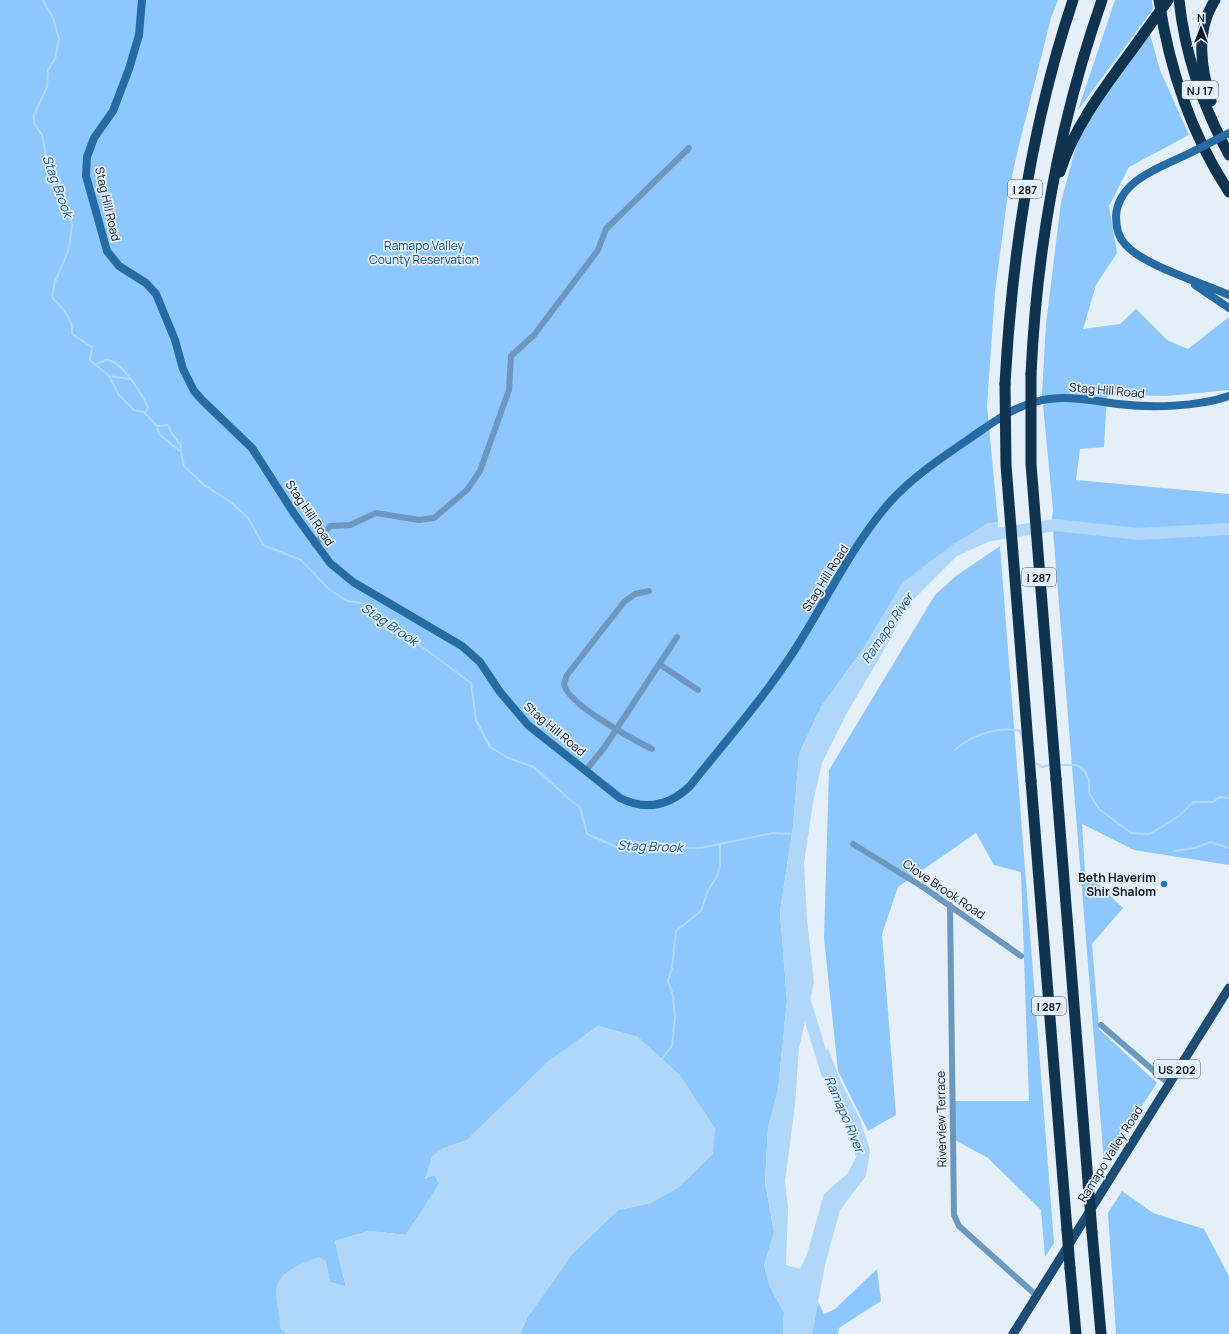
<svg xmlns="http://www.w3.org/2000/svg" width="1229" height="1334" font-family="Manrope,sans-serif">
  <rect width="100%" height="100%" fill="#e4eff9"/>
  <path fill="#8dc7fe" d="M0 0H1058L1051 18 1018 149 1007 200 995 292 987 406 998 522 986 524 860 653 821 707 799 754 793 827 780 912 787 1001 778 1090 768 1128 765 1182 774 1232 764 1266 770 1287 784 1312 783 1334H520L527 1318 572 1254 618 1210 651 1203 713 1140 715 1128 638 1037 598 1026 549 1061 467 1140 442 1149 425 1178 435 1175 439 1184 406 1235 369 1231 335 1241 346 1287 330 1282 326 1262 276 1292 280 1315V1327L286 1334H0Z
    M1115 0H1152L1153 9 1078 110Z
    M1150 34 1160 70 1189 135 1129 167 1109 206 1117 253 1096 285 1083 329 1120 324 1136 309 1167 340 1188 349 1229 317V390L1167 396 1107 395 1104 447 1080 449 1076 480 1229 494V865L1134 850 1082 824 1085 872 1123 908 1092 944 1099 1029 1157 1083 1104 1163 1052 518 1053 510 1042 394 1046 324 1061 202 1076 146 1092 115Z
    M1000 546 1054 1243 1045 1257 1041 1210 988 1158 953 1139 951 1101H1029L1021 872 994 865 976 833 898 887 882 934 896 1115 868 1131 838 1071 824 938 829 770 935 595 956 576Z
    M1122 1191 1153 1213 1204 1229 1229 1276V1334H1116L1108 1213Z
    M877 1269 881 1301 839 1328 838 1334H812L818 1302 824 1314 835 1309Z"/>
  <path fill="#b0d6f9" d="M998 522 999 537 957 556 910 603 881 655 847 713 822 763 813 803 804 863 807 920 814 982 799 1048 795 1105 785 1181 788 1207 786 1265 800 1269 807 1254 824 1194 848 1173 856 1157 850 1136 820 1062 828 1048 841 1082 860 1119 870 1150 866 1176 840 1210 825 1265 812 1334H783L784 1312 770 1287 764 1266 774 1232 765 1182 768 1128 778 1090 787 1001 780 912 793 827 799 754 821 707 860 653 903 582 952 545 986 524Z
    M598 1026 638 1037 680 1075 715 1128 713 1154 678 1188 651 1203 618 1210 572 1254 527 1318 520 1334H286L280 1327C280 1315 276 1304 276 1293 275 1272 303 1263 319 1257L326 1261 330 1282 346 1286 335 1241 369 1231 406 1235 439 1184 435 1175 425 1179 432 1156 442 1149 467 1140 549 1061Z"/>
  <g fill="none" stroke-linecap="round" stroke-linejoin="round">
    <path stroke="#b0d6f9" stroke-width="2" d="M43 0 53 18 59 39 55 59 48 70 47 87 34 115V123L42 135 46 157 64 195 72 225 69 249 55 282 52 297C63 309 73 318 72 334L92 347 90 360 109 376 119 395 134 410 144 412 157 426 159 434 181 452 184 466 204 485 232 503 249 519 263 545 301 560 330 590 347 601 363 603 471 683 476 720 490 747 508 758 534 767 569 799 580 807 587 834 616 847 652 848H700L773 833 794 834
      M95 365C98 364 102 361 106 360 120 358 144 397 148 408L145 412
      M109 376 130 379
      M157 426 168 425 172 434 181 445V452
      M955 750C971 735 998 726 1020 731L1023 741
      M1033 761 1042 767 1050 765
      M1059 765H1077L1085 772 1089 781V793L1099 809 1131 833 1150 834 1179 816 1193 802H1213L1220 797 1229 798
      M1174 851 1195 848 1210 842 1229 848
      M661 1060 672 1046 675 1018 673 995 668 981 672 968 676 931 701 911 708 891 718 874 720 865V844"/>
    <path stroke="#b0d6f9" stroke-width="12" d="M984 536 1055 525 1139 534 1229 529
      M803 995 827 1073"/>
    <path stroke="#6d97be" stroke-width="6" d="M315 545 330 526 350 525 376 513 419 520 434 518 467 490 480 471 509 390 511 356 534 335 598 250 606 229 689 148
      M649 591 635 594 624 602 567 675 564 684C567 704 634 740 652 749
      M659 664 698 690
      M586 770 604 748 677 637
      M853 844 923 887 1021 956
      M950 905 954 1215 959 1226 1037 1296
      M1101 1025 1168 1083"/>
    <path stroke="#276ba4" stroke-width="8" d="M142 0 139 35 129 69 113 111 94 138 87 157 86 176 107 251 119 266 146 283 156 294 175 340 183 369 194 391 203 401 252 448 295 515 330 563 353 582 462 646 480 662 500 692 528 725 620 798C646 811 669 806 690 786 725 742 763 699 794 651 825 603 852 545 890 502 911 478 940 459 966 441 988 426 1009 409 1035 402 1062 394 1090 400 1118 404 1151 408 1197 407 1229 396
      M1192 152C1174 161 1151 169 1135 182 1124 191 1117 201 1116 216 1116 226 1118 237 1125 244 1142 265 1203 283 1229 295
      M1195 285 1229 308"/>
    <path stroke="#1d4c75" stroke-width="9" d="M1013 1334 1229 988"/>
    <path stroke="#103350" stroke-width="11" d="M1159 0C1169 68 1191 134 1229 192
      M1179 0C1185 55 1203 107 1229 155
      M1211 101C1201 68 1195 31 1215 0
      M1060 172C1076 120 1114 76 1145 32
      M1031 374C1037 244 1059 123 1102 0
      M1005 384C1012 253 1031 125 1073 0
      M1056 779 1089 1194
      M1031 781 1067 1230
      M1092 1232 1101 1334
      M1070 1268 1076 1334"/>
    <path stroke="#276ba4" stroke-width="8" d="M1192 152 1229 133"/>
    <path stroke="#103350" stroke-width="11" d="M1145 32 1168 0
      M1031 374V464L1056 779
      M1005 384 1006 465 1031 781
      M1089 1194 1092 1232
      M1067 1230 1070 1268"/>
  </g>
  <circle fill="#167cc7" stroke="#e4eff9" stroke-width="1.5" cx="1164" cy="884" r="4"/>
  <g text-anchor="middle" dominant-baseline="central" stroke-width="3.5" stroke-linejoin="round" paint-order="stroke">
    <g fill="#e4eff9" stroke="#4e5862" stroke-width="1">
      <rect x="1182" y="81" width="36" height="18" rx="3"/>
      <rect x="1008" y="180" width="34" height="18" rx="3"/>
      <rect x="1022" y="568" width="34" height="18" rx="3"/>
      <rect x="1032" y="997" width="34" height="18" rx="3"/>
      <rect x="1154" y="1060" width="46" height="18" rx="3"/>
    </g>
    <g font-size="11" font-weight="bold" fill="#0e1821">
      <text x="1200" y="90">NJ 17</text>
      <text x="1025" y="189">I 287</text>
      <text x="1039" y="577">I 287</text>
      <text x="1049" y="1006">I 287</text>
      <text x="1177" y="1069">US 202</text>
    </g>
    <g font-size="12" fill="#0e1821" stroke="#e4eff9">
      <text transform="translate(108 204) rotate(77)">Stag Hill Road</text>
      <text transform="translate(1107 390) rotate(5)">Stag Hill Road</text>
      <text transform="translate(310 513) rotate(56)">Stag Hill Road</text>
      <text transform="translate(825 578) rotate(-58)">Stag Hill Road</text>
      <text transform="translate(555 729) rotate(40)">Stag Hill Road</text>
      <text transform="translate(944 889) rotate(34)">Clove Brook Road</text>
      <text transform="translate(941 1119) rotate(-91)">Riverview Terrace</text>
      <text transform="translate(1110 1154) rotate(-58)">Ramapo Valley Road</text>
    </g>
    <g font-size="12" fill="#095287" stroke="#e4eff9">
      <text x="424" y="245">Ramapo Valley<tspan x="424" dy="14">County Reservation</tspan></text>
    </g>
    <g font-size="12" font-weight="bold" fill="#0e1821" stroke="#e4eff9" text-anchor="end">
      <text x="1156" y="877">Beth Haverim<tspan x="1156" dy="14">Shir Shalom</tspan></text>
    </g>
    <g font-size="13" font-style="italic" fill="#165a90" stroke="#e4eff9">
      <text transform="translate(58 186) rotate(70)">Stag Brook</text>
      <text transform="translate(390 624) rotate(34)">Stag Brook</text>
      <text transform="translate(887 628) rotate(-56)">Ramapo River</text>
      <text transform="translate(650 846) rotate(2)">Stag Brook</text>
      <text transform="translate(845 1114) rotate(67)">Ramapo River</text>
    </g>
  </g>
  <g transform="translate(1201 28)" stroke="#e4eff9" stroke-width="3" paint-order="stroke">
  <path d="M0-3L7 15L0 10L-7 15Z" fill="#0e1821"/>
  <text y="-6" font-size="11" font-weight="bold" text-anchor="middle" fill="#0e1821">N</text>
  </g>
</svg>
